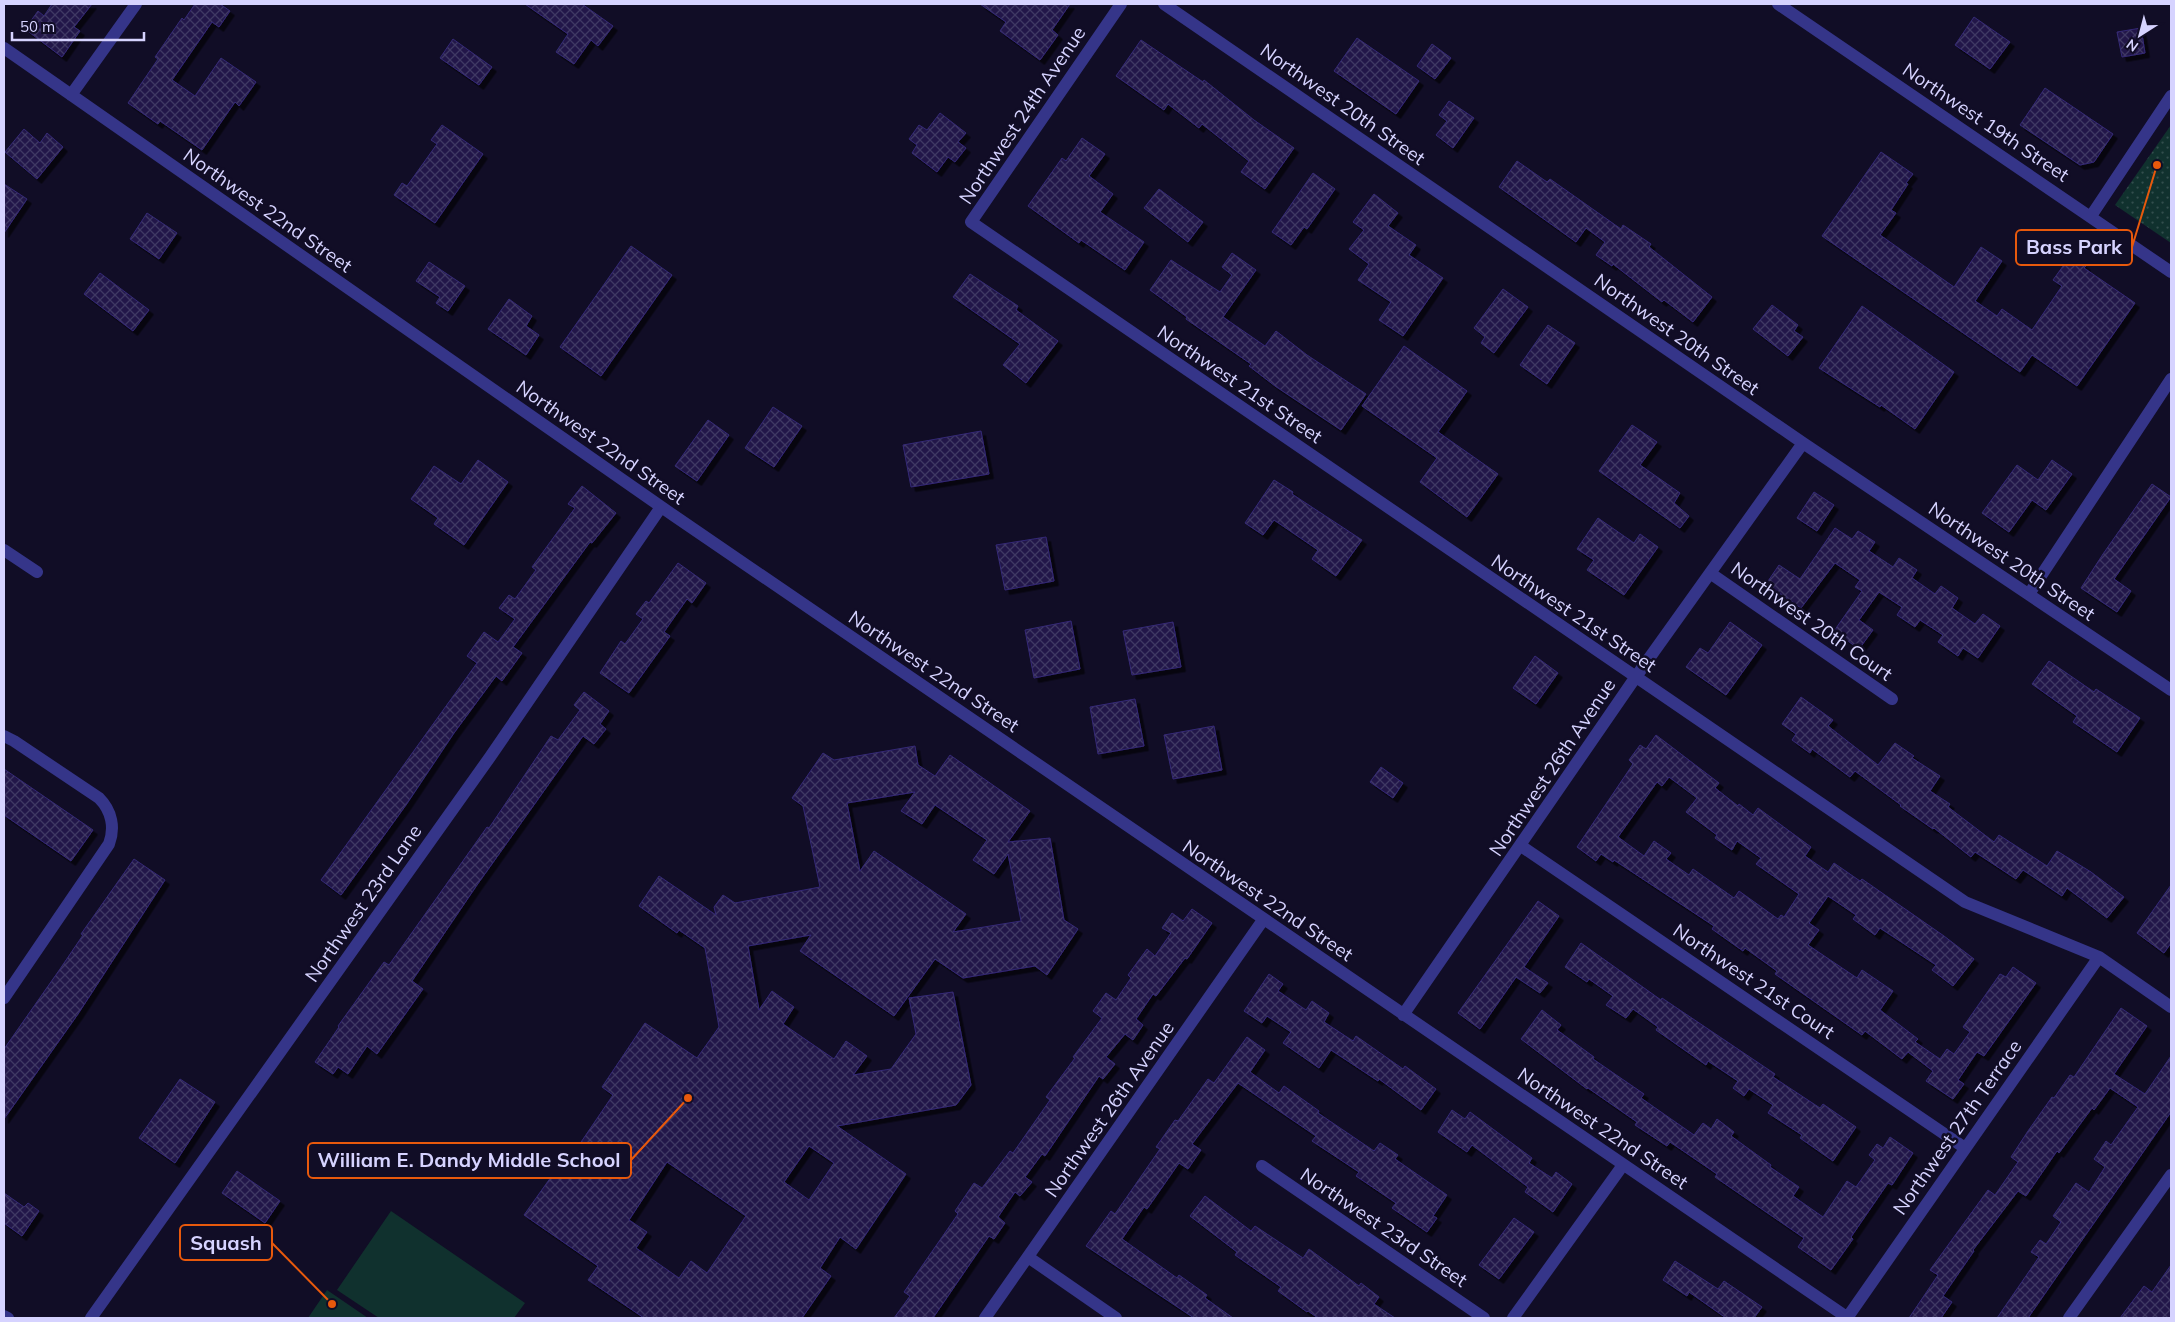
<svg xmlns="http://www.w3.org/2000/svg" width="2175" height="1322" font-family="Mulish,sans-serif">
  <defs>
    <pattern id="park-dots" width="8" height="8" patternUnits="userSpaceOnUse" patternTransform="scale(1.25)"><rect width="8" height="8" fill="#10312e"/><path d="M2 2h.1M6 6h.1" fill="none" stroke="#324e4d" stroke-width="1.8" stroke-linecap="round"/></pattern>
    <pattern id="building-cross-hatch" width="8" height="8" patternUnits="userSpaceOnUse" patternTransform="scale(1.25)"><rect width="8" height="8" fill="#201849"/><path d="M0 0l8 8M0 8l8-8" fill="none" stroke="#403964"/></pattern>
    <filter id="shadow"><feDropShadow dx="4.5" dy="4.5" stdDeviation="0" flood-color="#0009"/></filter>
  </defs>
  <rect width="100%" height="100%" fill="#110d26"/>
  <path fill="#10312e" d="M391 1211 525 1303 514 1318H379L337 1290Z
    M327 1290 368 1318H308Z"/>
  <path fill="url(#park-dots)" d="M2171 125V243L2115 205Z"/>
  <path fill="url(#building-cross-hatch)" stroke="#352976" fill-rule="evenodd" filter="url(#shadow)" d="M52 4H92L74 27 80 31 62 57 25 29 38 11 44 16Z
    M195 4H220L230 11 219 27 212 22 172 80 195 96 221 58 256 82 239 106 235 102 202 150 160 121 158 124 128 103 158 59 155 57 182 18 184 20Z
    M525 4H582L613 26 598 46 591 40 574 64 556 52 568 34Z
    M980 4H1070L1052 30 1058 35 1040 60 1000 31 1006 22Z
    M1974 17 2010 42 1990 69 1955 45Z
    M2141 28 2145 53 2122 57 2117 32Z
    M1357 38 1419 81 1396 114 1334 71Z
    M453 39 492 67 479 85 440 58Z
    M1141 40 1203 82 1204 80 1254 120 1294 148 1265 189 1241 172 1249 161 1202 124 1199 128 1168 104 1164 110 1116 76Z
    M1432 44 1451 58 1435 79 1417 66Z
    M2045 88 2113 134 2094 162 2080 165 2020 125Z
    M1449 101 1474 118 1453 148 1436 135 1447 121 1439 115Z
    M940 113 966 133 958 142 966 148 955 162 948 157 937 172 912 153 917 145 909 139 919 125 927 130Z
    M442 125 483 154 435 223 394 195 402 183 407 186 437 144 431 140Z
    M24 129 40 143 47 133 63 147 37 179 5 152Z
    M1082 138 1105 154 1089 176 1113 194 1100 212 1144 242 1125 270 1081 240 1079 243 1028 206 1062 158 1066 161Z
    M1881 152 1913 174 1906 183 1908 184 1891 210 1896 213 1880 235 1954 287 1981 247 2002 261 1975 301 1997 316 2002 309 2032 330 2062 286 2053 280 2071 255 2086 266 2084 268 2135 303 2077 386 2032 355 2020 372 1822 236Z
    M1517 161 1547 182 1550 179 1621 229 1623 225 1651 244 1649 247 1712 297 1693 322 1664 300 1662 302 1613 264 1612 266 1596 255 1605 242 1586 228 1576 242 1499 187Z
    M1313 173 1335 189 1307 229 1304 227 1291 245 1272 232Z
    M4 184 27 199 4 233Z
    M1159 189 1203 222 1188 242 1144 208Z
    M1374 194 1398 213 1388 226 1416 245 1409 255 1443 278 1403 336 1379 320 1391 302 1358 280 1369 264 1349 249 1364 230 1353 222Z
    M147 213 177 233 159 259 130 239Z
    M631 246 672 275 601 376 560 347Z
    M1232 253 1256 270 1223 317 1265 346 1276 331 1307 355 1366 394 1341 430 1275 386 1249 366 1251 364 1186 319 1187 317 1150 290 1171 260 1220 292 1232 275 1222 267Z
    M429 262 465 286 448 311 436 303 440 297 416 281Z
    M100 273 149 310 133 331 84 294Z
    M970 274 1018 306 1016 310 1058 341 1026 383 1003 365 1020 344 953 297Z
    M1503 289 1528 307 1494 353 1481 343 1485 337 1474 328Z
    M509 299 532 316 526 326 539 335 526 355 488 329Z
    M1772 305 1798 325 1794 331 1803 337 1788 356 1753 329Z
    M1862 306 1954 372 1915 429 1881 405 1880 407 1819 368Z
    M1548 325 1575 343 1547 384 1520 365Z
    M1404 346 1467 391 1438 432 1498 474 1467 517 1420 482 1437 458 1362 406Z
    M773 407 802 426 774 467 745 448Z
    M708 420 729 435 697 481 675 466Z
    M1632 425 1657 442 1640 465 1680 493 1674 503 1689 516 1680 528 1599 471Z
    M981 431 989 474 911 487 903 445Z
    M478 460 508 482 464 545 434 524 438 518 411 499 434 466 461 484Z
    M2052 460 2072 474 2046 510 2032 500 2009 532 1982 513 2017 465 2038 480Z
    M1274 480 1293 492 1292 494 1362 540 1336 576 1312 559 1318 550 1274 520 1263 535 1245 523Z
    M2152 484 2171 497 2114 579 2131 591 2117 612 2081 588 2103 554Z
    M582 486 616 513 592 543 590 542 513 647 522 653 502 681 496 676 454 733 406 805 341 895 321 880 477 663 467 656 484 632 498 642 515 619 499 608 509 595 515 599 536 570 532 567 575 508 568 504Z
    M1814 492 1834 505 1817 531 1797 518Z
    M1598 518 1634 543 1640 534 1658 547 1624 595 1587 570 1594 560 1577 549Z
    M1835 528 1852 539 1858 531 1875 542 1869 551 1893 567 1899 558 1917 570 1912 578 1935 594 1941 586 1958 598 1952 608 1975 624 1983 614 2000 626 1978 658 1963 648 1958 656 1938 642 1943 635 1920 620 1915 627 1897 615 1902 607 1879 592 1859 620 1873 630 1859 649 1834 631 1862 591 1855 587 1860 580 1835 563 1801 608 1766 584 1779 565 1800 579Z
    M1046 537 1054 581 1005 590 996 545Z
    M678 563 706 583 692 603 687 599 664 632 670 636 629 693 600 673 621 641 625 644 643 619 636 614 646 601 649 603Z
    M1071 621 1080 669 1034 678 1025 630Z
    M1173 622 1181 667 1132 675 1123 631Z
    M1730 622 1762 645 1726 695 1686 667 1700 648 1708 653Z
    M1535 656 1558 673 1536 704 1513 688Z
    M2049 661 2094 692 2096 689 2140 718 2117 752 2073 722 2077 716 2032 684Z
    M584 692 609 711 600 724 606 729 594 744 583 736 477 885 412 981 423 989 377 1054 367 1046 348 1074 338 1067 333 1074 315 1062 339 1027 338 1026 384 962 389 965 487 827 489 828 551 736 558 740 580 710 574 705Z
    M1801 697 1833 720 1828 726 1878 765 1895 743 1914 756 1912 758 1940 776 1930 791 1950 804 1948 807 1994 842 1999 835 2047 866 2057 851 2091 872 2124 897 2107 918 2067 888 2062 896 2023 870 2016 879 1975 852 1971 857 1934 828 1933 829 1900 806 1901 805 1855 771 1850 777 1812 749 1810 753 1792 740 1796 734 1782 724Z
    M1135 699 1144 746 1098 754 1090 707Z
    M1214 726 1222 770 1173 779 1164 735Z
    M1656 735 1719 783 1715 788 1738 806 1739 804 1753 815 1758 808 1811 847 1805 856 1828 872 1834 863 1860 881 1862 879 1944 936 1974 959 1953 986 1932 970 1936 965 1880 928 1875 935 1853 919 1856 915 1828 896 1809 923 1819 930 1808 945 1857 978 1862 970 1893 991 1880 1010 1918 1039 1915 1042 1940 1059 1947 1049 1954 1054 1970 1032 1963 1027 2000 974 2006 977 2013 967 2036 983 1984 1056 1977 1052 1958 1080 1964 1084 1953 1099 1926 1081 1933 1071 1908 1052 1902 1059 1865 1031 1862 1035 1775 974 1777 971 1745 948 1743 951 1712 929 1714 926 1614 860 1613 862 1601 854 1596 861 1577 847 1633 764 1629 760 1640 745 1646 749ZM1669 777 1697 798 1686 812 1717 835 1715 838 1732 850 1737 841 1761 858 1756 864 1799 894 1784 917 1781 915 1778 919 1739 891 1734 898 1693 869 1689 875 1666 859 1671 853 1654 841 1644 856 1618 837 1657 782 1662 786Z
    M915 746 918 765 935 776 950 755 1030 811 1008 842 1050 838 1064 920 1078 929 1047 975 1035 966 963 978 935 959 894 1016 800 951 811 935 748 946 759 1010 772 991 794 1007 783 1024 834 1059 846 1041 867 1056 853 1075 891 1069 916 1034 909 998 953 992 971 1085 956 1105 837 1126 906 1174 856 1249 840 1237 820 1268 831 1276 802 1318H644L588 1280 598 1266 524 1215 556 1170 560 1173 613 1095 602 1087 645 1023 697 1058 719 1027 705 948 679 930 677 933 639 906 659 876 716 915 714 907 723 895 735 903 820 887 803 806 792 798 823 753 834 760ZM915 792 901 811 922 824 935 805 987 840 973 860 994 874 1008 854 1021 921 953 932 966 914 874 851 860 871 847 803ZM809 1146 834 1163 809 1200 784 1182ZM667 1162 746 1216 707 1273 691 1261 679 1278 636 1248 647 1232 629 1220Z
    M1381 767 1403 783 1393 798 1370 782Z
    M4 769 93 830 71 861 4 815Z
    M134 859 165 880 78 1014 4 1119V1049L60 969 83 935 81 934Z
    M2171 885V943L2164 953 2137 933Z
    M1538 901 1559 916 1524 967 1548 983 1540 993 1516 977 1480 1029 1458 1013Z
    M1192 909 1212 923 1187 959 1185 958 1156 996 1153 994 1136 1019 1143 1025 1133 1040 1125 1034 1106 1057 1115 1064 1103 1079 1099 1076 1045 1156 1042 1154 1025 1177 1032 1182 1020 1196 1015 1192 998 1217 1005 1223 994 1239 989 1236 933 1318H894L910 1296 904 1292 958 1214 955 1211 974 1183 982 1188 1010 1151 1013 1153 1050 1100 1046 1097 1075 1058 1073 1057 1102 1018 1093 1011 1106 993 1116 1000 1131 978 1128 975 1147 949 1155 956 1171 933 1162 928 1172 913 1183 921Z
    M1581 943 1661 1000 1662 998 1775 1074 1773 1077 1820 1108 1823 1104 1856 1127 1833 1161 1800 1138 1802 1135 1768 1113 1773 1105 1749 1089 1744 1096 1733 1088 1738 1081 1708 1061 1706 1065 1656 1030 1658 1027 1633 1009 1626 1018 1606 1005 1613 996 1589 979 1587 982 1565 967Z
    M1269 974 1283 984 1278 991 1306 1010 1312 1001 1329 1013 1324 1022 1353 1041 1356 1036 1403 1069 1405 1066 1436 1089 1421 1110 1379 1079 1378 1081 1331 1050 1319 1068 1283 1043 1291 1032 1267 1016 1262 1023 1244 1011Z
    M2121 1008 2147 1026 2114 1074 2145 1094 2171 1056V1112L2028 1318H1997L2039 1257 2031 1252 2040 1240 2046 1244 2061 1222 2053 1216 2076 1183 2089 1192 2105 1167 2094 1159 2106 1141 2111 1145 2138 1107 2110 1088 2094 1110 2092 1108 2059 1153 2057 1151 2026 1196 2018 1191 1973 1250 1974 1251 1943 1296 1952 1302 1941 1318H1909L1938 1275 1930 1270 1988 1190 1995 1195 2018 1162 2011 1157 2028 1131 2052 1097 2054 1098 2070 1075 2074 1077Z
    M1542 1010 1561 1025 1557 1030 1594 1057 1593 1059 1644 1094 1641 1098 1694 1135 1703 1123 1711 1129 1717 1119 1734 1132 1731 1136 1771 1165 1770 1167 1799 1187 1793 1196 1823 1217 1847 1181 1856 1187 1875 1160 1869 1155 1877 1144 1883 1148 1890 1137 1913 1153 1892 1185 1888 1183 1851 1237 1853 1239 1831 1270 1798 1247 1804 1238 1715 1177 1717 1174 1670 1142 1667 1146 1635 1125 1637 1122 1588 1088 1587 1089 1521 1039Z
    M1247 1037 1265 1050 1250 1072 1279 1093 1284 1086 1319 1111 1318 1113 1374 1151 1380 1143 1398 1155 1395 1159 1447 1195 1433 1216 1437 1218 1427 1232 1392 1208 1396 1203 1356 1176 1359 1172 1312 1141 1316 1136 1238 1083 1192 1144 1201 1150 1188 1169 1179 1163 1147 1209 1144 1207 1122 1239 1177 1278 1179 1275 1207 1295 1205 1298 1233 1318H1194L1086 1246 1111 1211 1115 1214 1160 1149 1156 1147 1175 1120 1178 1121 1208 1079 1214 1083Z
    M180 1079 215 1102 175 1163 139 1138Z
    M1452 1110 1465 1119 1470 1112 1532 1158 1529 1163 1552 1178 1556 1172 1572 1184 1553 1212 1525 1192 1528 1187 1472 1145 1467 1152 1438 1132Z
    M237 1171 280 1201 265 1223 222 1193Z
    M4 1193 24 1207 28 1203 39 1211 22 1236 4 1223Z
    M1205 1196 1251 1231 1255 1226 1303 1258 1309 1249 1359 1286 1361 1283 1379 1297 1374 1304 1395 1318H1318L1308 1311 1307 1312 1278 1291 1281 1287 1235 1255 1237 1252 1190 1216Z
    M1514 1218 1534 1232 1499 1279 1479 1265Z
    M1675 1261 1718 1289 1724 1281 1762 1307 1754 1318H1726L1689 1292 1687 1296 1663 1280Z
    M2171 1265V1318H2120L2144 1286 2152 1292Z"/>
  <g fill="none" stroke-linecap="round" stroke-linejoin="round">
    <path stroke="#353589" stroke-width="12" d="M1121 4 971 222 1965 902 2099 957 2171 1007
      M1164 4 1803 443 2171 690
      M1778 4 2171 272
      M4 48 673 515 1848 1318
      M71 95 136 4
      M2091 216 2171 96
      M4 550 37 572
      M1710 573 1892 699
      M2029 594 2171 379
      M4 736 14 741 99 798C112 811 115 828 109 844L4 998
      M1521 846 1965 1148
      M1403 1015 1635 678 1803 443
      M1262 1166 1484 1318
      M1028 1257 1116 1318
      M4 1316 8 1318
      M91 1318 490 757 661 507
      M985 1318 1263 920
      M1513 1318 1623 1165
      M1847 1318 2099 957
      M2069 1318 2171 1175"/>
  </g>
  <g text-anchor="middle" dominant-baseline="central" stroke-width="5" stroke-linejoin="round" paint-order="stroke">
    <g font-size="19" fill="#d6d3ff" stroke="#110d26">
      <text transform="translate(1343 104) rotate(35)">Northwest 20th Street</text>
      <text transform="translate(1022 115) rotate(-56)">Northwest 24th Avenue</text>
      <text transform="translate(1986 122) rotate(34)">Northwest 19th Street</text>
      <text transform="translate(268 210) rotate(35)">Northwest 22nd Street</text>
      <text transform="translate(1677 334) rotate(35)">Northwest 20th Street</text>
      <text transform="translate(1240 384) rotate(34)">Northwest 21st Street</text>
      <text transform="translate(601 442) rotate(35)">Northwest 22nd Street</text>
      <text transform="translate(2012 561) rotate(34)">Northwest 20th Street</text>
      <text transform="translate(1574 613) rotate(34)">Northwest 21st Street</text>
      <text transform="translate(1812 621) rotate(35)">Northwest 20th Court</text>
      <text transform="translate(934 671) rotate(34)">Northwest 22nd Street</text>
      <text transform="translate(1552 767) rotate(-56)">Northwest 26th Avenue</text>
      <text transform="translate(1268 900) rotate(34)">Northwest 22nd Street</text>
      <text transform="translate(363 903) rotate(-55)">Northwest 23rd Lane</text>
      <text transform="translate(1754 981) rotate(34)">Northwest 21st Court</text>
      <text transform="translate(1109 1109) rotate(-55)">Northwest 26th Avenue</text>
      <text transform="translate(1957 1127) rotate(-55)">Northwest 27th Terrace</text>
      <text transform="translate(1603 1128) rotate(34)">Northwest 22nd Street</text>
      <text transform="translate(1384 1227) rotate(34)">Northwest 23rd Street</text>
    </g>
  </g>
  <path fill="none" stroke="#e8590c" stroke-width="2" d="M2157 165L2132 247M688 1098L631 1160M332 1304L272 1243"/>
  <g fill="#e8590c" stroke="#110d26" stroke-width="2">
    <circle cx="2157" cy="165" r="5"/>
    <circle cx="688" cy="1098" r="5"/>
    <circle cx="332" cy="1304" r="5"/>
  </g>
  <g fill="#110d26" stroke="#e8590c" stroke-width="2">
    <rect x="2016" y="230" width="116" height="35" rx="5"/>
    <rect x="308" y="1143" width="323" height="35" rx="5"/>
    <rect x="180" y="1225" width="92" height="35" rx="5"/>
  </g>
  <g font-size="20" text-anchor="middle" font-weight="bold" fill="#d6d3ff">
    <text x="2074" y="254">Bass Park</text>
    <text x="469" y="1167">William E. Dandy Middle School</text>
    <text x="226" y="1250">Squash</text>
  </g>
  <rect width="2175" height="1322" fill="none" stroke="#d6d3ff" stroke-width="10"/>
  <g transform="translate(2140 35) rotate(216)" stroke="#110d26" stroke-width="4" paint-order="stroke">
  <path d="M0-4L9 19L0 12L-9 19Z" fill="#d6d3ff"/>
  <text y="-8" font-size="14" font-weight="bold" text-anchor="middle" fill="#d6d3ff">N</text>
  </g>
  <path d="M12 32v8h132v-8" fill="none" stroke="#d6d3ff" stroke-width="2.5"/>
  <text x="20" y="32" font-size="15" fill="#d6d3ff" stroke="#110d26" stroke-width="4" paint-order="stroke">50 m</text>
</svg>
